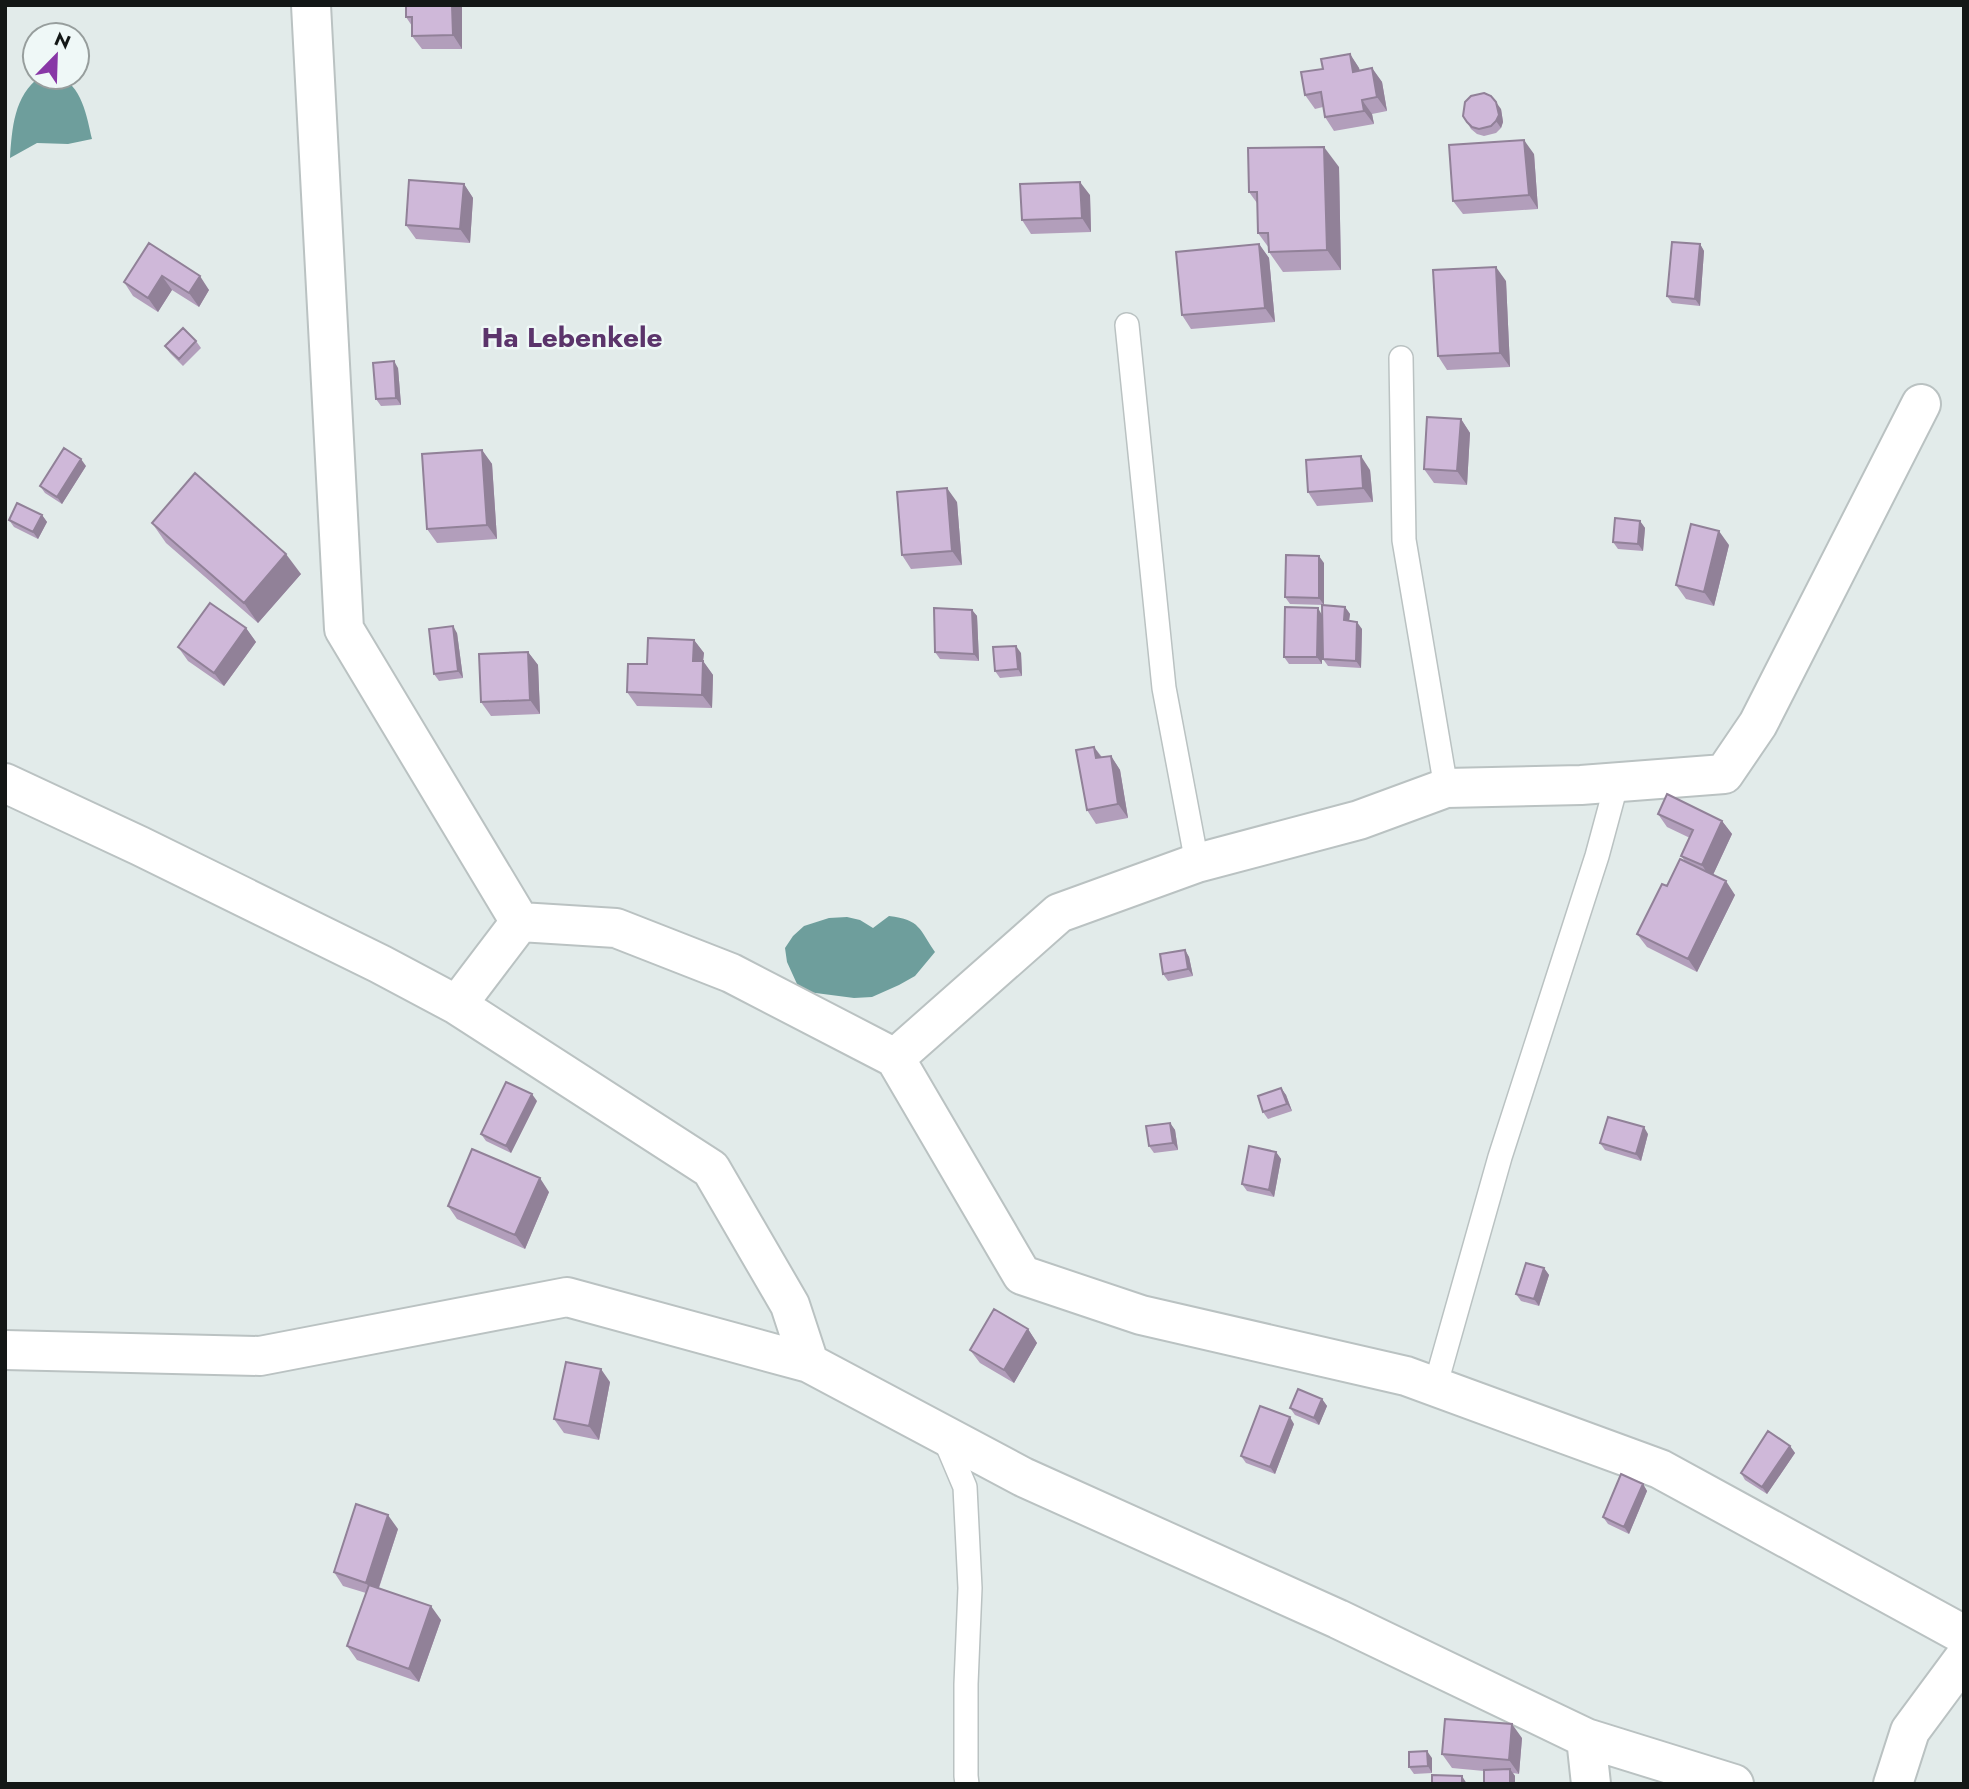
<svg xmlns="http://www.w3.org/2000/svg" width="1969" height="1789" font-family="Jost,sans-serif">
  <rect width="100%" height="100%" fill="#e2ebea"/>
  <path fill="#6e9e9c" d="M40 77C45 77 52 76 57 77 82 83 87 118 92 139L68 144 37 143 10 158C12 129 14 95 40 77Z
    M889 916C921 920 919 929 935 952L915 976 899 985 872 997 854 998 808 992 797 984 787 962 785 948 793 936 804 926 829 918 847 917 860 920 873 928Z"/>
  <g fill="none" stroke-linecap="round" stroke-linejoin="round">
    <g stroke="#bac2c2" stroke-width="26">
      <path id="lane" d="M1127 325 1164 688 1197 863
        M1401 358 1404 540 1446 788
        M1435 1387 1500 1157 1597 856 1617 782
        M943 1435 965 1487 970 1588 966 1684V1776L967 1784"/>
    </g>
    <g stroke="#bac2c2" stroke-width="42">
      <path id="street" d="M311 5 344 629 520 922 457 1005
        M5 783 140 846 380 964 457 1005 711 1169 790 1305 809 1363 1023 1477 1338 1619 1586 1738 1734 1784
        M520 922 616 928 731 973 895 1058 1022 1275 1141 1315 1406 1376 1660 1469 1964 1635
        M895 1058 1059 913 1197 863 1359 820 1446 788 1581 785 1724 774 1758 724 1921 404
        M5 1350 260 1356 567 1297 809 1363
        M1586 1738 1591 1784
        M1893 1784 1910 1731 1964 1658"/>
    </g>
    <use href="#lane" stroke="#fff" stroke-width="23"/>
    <use href="#street" stroke="#fff" stroke-width="38"/>
  </g>
  <path fill="#b29ebb" d="M462 5V49H422L412 36V26L406 17Z
    M1350 54 1359 68 1360 71 1372 68 1382 82 1387 111 1372 114 1374 124 1334 131 1325 117 1323 107 1315 109 1305 95 1323 69Z
    M1501 109 1503 122 1501 128 1496 133 1484 136 1477 134 1471 129 1467 122Z
    M1534 154 1538 209 1463 214 1453 201Z
    M1339 167 1341 270 1283 272 1269 252V248L1258 233 1257 203 1249 192Z
    M464 184 473 198 470 243 416 239 406 225Z
    M1090 195 1091 232 1031 234 1022 220Z
    M149 243 209 290 199 307 172 290 158 312 133 296 124 282Z
    M1259 244 1269 258 1275 322 1191 329 1182 315Z
    M1700 244 1704 251 1700 306 1672 303 1667 296Z
    M1506 281 1510 367 1447 370 1438 356Z
    M196 341 201 348 183 366 170 353 165 346Z
    M398 368 401 405 381 406 376 399Z
    M1461 419 1470 433 1467 485 1434 483 1424 469Z
    M482 450 492 464 497 539 437 543 427 529Z
    M86 466 62 504 45 493 40 486Z
    M1370 470 1373 502 1317 506 1308 492Z
    M957 502 962 565 911 569 902 555Z
    M42 515 47 522 38 539 14 527 9 520Z
    M1640 521 1645 528 1643 551 1618 549 1613 542Z
    M152 523 301 574 258 623 166 543Z
    M1729 545 1714 606 1686 599 1676 585Z
    M1324 563V605L1290 604 1285 597Z
    M1345 607 1350 614 1349 621 1362 629 1361 668 1328 666 1323 659 1322 635V664H1289L1284 657 1322 614Z
    M972 610 977 616 979 661 940 659 935 652Z
    M246 628 256 642 224 686 188 661 178 647Z
    M457 633 463 678 439 681 434 674Z
    M694 640 704 653 703 661 713 675 712 708 637 706 627 692 647 664Z
    M528 652 538 665 540 714 491 716 481 702Z
    M1021 653 1022 676 1000 678 995 671Z
    M1094 747 1102 757 1111 756 1120 770 1128 818 1096 824 1087 810Z
    M1658 814 1722 821 1732 834 1713 875 1735 895 1697 972 1647 947 1637 934 1667 886 1685 861 1681 856 1690 838 1667 827Z
    M1185 950 1189 957 1193 976 1168 981 1163 974Z
    M1281 1088 1286 1095 1292 1111 1268 1119 1263 1112Z
    M537 1101 511 1153 486 1141 481 1134Z
    M1170 1123 1175 1130 1178 1150 1154 1153 1149 1146Z
    M1648 1134 1641 1161 1605 1150 1600 1143Z
    M1276 1152 1281 1159 1274 1197 1247 1191 1242 1184Z
    M549 1192 525 1249 457 1219 448 1206Z
    M1544 1268 1549 1275 1539 1306 1521 1301 1516 1294Z
    M1028 1329 1037 1343 1014 1383 980 1363 970 1350Z
    M610 1382 599 1440 564 1433 554 1419Z
    M1322 1399 1327 1406 1319 1425 1295 1415 1290 1408Z
    M1294 1424 1275 1474 1246 1463 1241 1456Z
    M1790 1446 1795 1453 1767 1494 1745 1480 1741 1473Z
    M1643 1484 1647 1491 1629 1534 1608 1524 1603 1517Z
    M398 1529 379 1588 441 1620 419 1682 357 1660 347 1646 366 1593 343 1586 334 1572Z
    M1522 1738 1519 1774 1513 1773 1515 1776V1784H1484V1771L1452 1768 1442 1754Z
    M1432 1758V1773L1414 1774 1409 1767Z"/>
  <path fill="#918198" d="M452 5H462V49L453 35Z
    M1350 54 1359 68 1363 86 1353 72Z
    M1372 68 1382 82 1387 111 1377 97Z
    M1362 100 1372 114 1374 124 1364 111Z
    M1496 102 1501 109 1503 122 1501 128 1496 121Z
    M1524 140 1534 154 1538 209 1529 195Z
    M1324 147 1339 167 1341 270 1327 250Z
    M1080 182 1090 195 1091 232 1082 218Z
    M464 184 473 198 470 243 460 229Z
    M1259 244 1269 258 1275 322 1265 308Z
    M1700 244 1704 251 1700 306 1695 299Z
    M1496 267 1506 281 1510 367 1500 353Z
    M162 276 172 290 158 312 148 298Z
    M200 276 209 290 199 307 189 293Z
    M394 361 398 368 401 405 396 398Z
    M1461 419 1470 433 1467 485 1457 471Z
    M482 450 492 464 497 539 487 525Z
    M1361 456 1370 470 1373 502 1363 488Z
    M81 459 86 466 62 504 57 497Z
    M947 488 957 502 962 565 952 551Z
    M42 515 47 522 38 539 33 532Z
    M1640 521 1645 528 1643 551 1638 544Z
    M1719 531 1729 545 1714 606 1704 592Z
    M286 554 301 574 258 623 244 603Z
    M1319 556 1324 563V605L1319 598Z
    M1345 607 1350 614 1348 627 1344 620Z
    M1318 608 1322 615V664L1317 657Z
    M972 610 977 616 979 661 974 654Z
    M1357 622 1362 629 1361 668 1356 661Z
    M453 626 457 633 463 678 458 671Z
    M246 628 256 642 224 686 214 673Z
    M694 640 704 653 703 661 713 675 712 708 702 695 693 661Z
    M1016 646 1021 653 1022 676 1018 669Z
    M528 652 538 665 540 714 530 700Z
    M1094 747 1104 761 1096 758Z
    M1111 756 1120 770 1128 818 1118 804Z
    M1722 821 1732 834 1711 879 1702 865Z
    M1726 881 1735 895 1697 972 1688 959Z
    M1185 950 1189 957 1193 976 1188 969Z
    M1281 1088 1286 1095 1292 1111 1287 1104Z
    M532 1094 537 1101 511 1153 506 1146Z
    M1170 1123 1175 1130 1178 1150 1173 1143Z
    M1644 1127 1648 1134 1641 1161 1636 1154Z
    M1276 1152 1281 1159 1274 1197 1269 1190Z
    M540 1178 549 1192 525 1249 515 1235Z
    M1544 1268 1549 1275 1539 1306 1534 1299Z
    M1028 1329 1037 1343 1014 1383 1004 1370Z
    M601 1369 610 1382 599 1440 589 1426Z
    M1322 1399 1327 1406 1319 1425 1314 1418Z
    M1290 1417 1294 1424 1275 1474 1270 1467Z
    M1790 1446 1795 1453 1767 1494 1762 1487Z
    M1643 1484 1647 1491 1629 1534 1624 1527Z
    M388 1515 398 1529 376 1596 366 1583Z
    M431 1606 441 1620 419 1682 409 1669Z
    M1512 1724 1522 1738 1519 1774 1509 1760Z
    M1427 1751 1432 1758V1773L1428 1766Z
    M1510 1769 1515 1776V1784H1510Z
    M1462 1776 1467 1784H1462Z"/>
  <path fill="#cfb8d9" stroke="#918198" stroke-width="2" d="M406 5H452L453 35 412 36V17H406Z
    M1350 54 1353 72 1372 68 1377 97 1362 100 1364 111 1325 117 1321 92 1305 95 1301 72 1323 69 1321 59Z
    M1484 93 1491 96 1496 102 1499 115 1496 121 1491 126 1479 129 1472 127 1467 122 1463 116 1465 102 1471 96Z
    M1524 140 1529 195 1453 201 1449 145Z
    M1324 147 1327 250 1269 252 1268 233H1258L1257 192H1249L1248 148Z
    M409 180 464 184 460 229 406 225Z
    M1080 182 1082 218 1022 220 1020 184Z
    M1672 242 1700 244 1695 299 1667 296Z
    M149 243 200 276 189 293 162 276 148 298 124 282Z
    M1259 244 1265 308 1182 315 1176 252Z
    M1496 267 1500 353 1438 356 1433 270Z
    M183 328 196 341 179 359 165 346Z
    M394 361 396 398 376 399 373 363Z
    M1427 417 1461 419 1457 471 1424 469Z
    M64 448 81 459 57 497 40 486Z
    M482 450 487 525 427 529 422 454Z
    M1361 456 1363 488 1308 492 1306 460Z
    M195 473 286 554 244 603 152 523Z
    M947 488 952 551 902 555 897 492Z
    M17 503 42 515 33 532 9 520Z
    M1615 518 1640 521 1638 544 1613 542Z
    M1691 524 1719 531 1704 592 1676 585Z
    M1286 555 1319 556V598L1285 597Z
    M210 603 246 628 214 673 178 647Z
    M1322 605 1345 607 1344 620 1357 622 1356 661 1323 659Z
    M1285 607 1318 608 1317 657H1284Z
    M934 608 972 610 974 654 935 652Z
    M453 626 458 671 434 674 429 629Z
    M648 638 694 640 693 661H703L702 695 627 692 628 664H647Z
    M1016 646 1018 669 995 671 993 647Z
    M528 652 530 700 481 702 479 654Z
    M1094 747 1096 758 1111 756 1118 804 1087 810 1076 750Z
    M1667 794 1722 821 1702 865 1681 856 1693 830 1658 814Z
    M1680 859 1726 881 1688 959 1637 934 1662 884 1667 886Z
    M1185 950 1188 969 1163 974 1160 954Z
    M506 1082 532 1094 506 1146 481 1134Z
    M1281 1088 1287 1104 1263 1112 1258 1096Z
    M1608 1117 1644 1127 1636 1154 1600 1143Z
    M1170 1123 1173 1143 1149 1146 1146 1126Z
    M1249 1146 1276 1152 1269 1190 1242 1184Z
    M472 1149 540 1178 515 1235 448 1206Z
    M1526 1263 1544 1268 1534 1299 1516 1294Z
    M994 1309 1028 1329 1004 1370 970 1350Z
    M566 1362 601 1369 589 1426 554 1419Z
    M1298 1389 1322 1399 1314 1418 1290 1408Z
    M1260 1406 1290 1417 1270 1467 1241 1456Z
    M1768 1431 1790 1446 1762 1487 1741 1473Z
    M1621 1474 1643 1484 1624 1527 1603 1517Z
    M356 1504 388 1515 366 1583 334 1572Z
    M369 1585 431 1606 409 1669 347 1646Z
    M1445 1719 1512 1724 1509 1760 1442 1754Z
    M1427 1751 1428 1766 1409 1767V1752Z
    M1510 1769V1784H1484V1770Z
    M1432 1775 1462 1776V1784H1432Z"/>
  <g text-anchor="middle" dominant-baseline="central" stroke-width="5" stroke-linejoin="round" paint-order="stroke">
    <g font-size="28" font-weight="bold" fill="#5b346b" stroke="#eff8f7">
      <text x="572" y="337">Ha Lebenkele</text>
    </g>
  </g>
  <rect width="1969" height="1789" fill="none" stroke="#131716" stroke-width="14"/>
  <g transform="translate(56 56) rotate(23)"><circle r="33" fill="#eff8f7" stroke="#979e9d" stroke-width="2"/>
  <path d="M0-5L12 26L0 18L-12 26Z" fill="#8837a6"/>
  <text y="-10" font-size="19" font-weight="bold" text-anchor="middle" fill="#131716">N</text>
  </g>
</svg>
